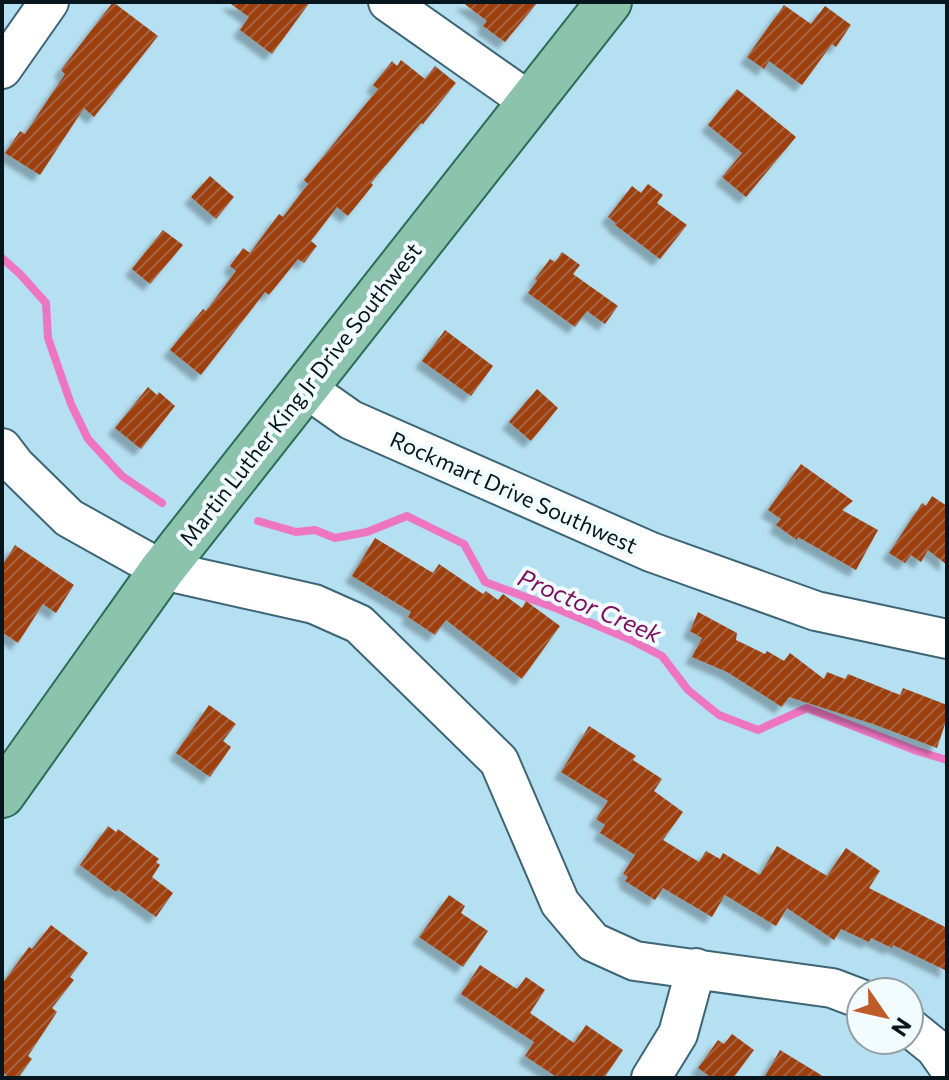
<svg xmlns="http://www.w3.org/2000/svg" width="949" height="1080" font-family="Commissioner,sans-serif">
  <defs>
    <pattern id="building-hatch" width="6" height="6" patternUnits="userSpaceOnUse" patternTransform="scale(2)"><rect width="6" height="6" fill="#9d400e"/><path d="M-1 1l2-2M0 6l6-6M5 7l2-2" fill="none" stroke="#a46442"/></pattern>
    <filter id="shadow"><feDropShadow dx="-7" dy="7" stdDeviation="2" flood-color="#0004"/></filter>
  </defs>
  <rect width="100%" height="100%" fill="#b5e0f2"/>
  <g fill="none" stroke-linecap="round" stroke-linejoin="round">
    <path stroke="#ee76c1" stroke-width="8" d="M2 258 20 274 46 303 48 338 71 404 88 439 122 476 162 503
      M258 521 296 532 315 530 335 538 367 532 407 516 464 544 485 582 558 609 629 639 662 656 688 690 719 715 758 730 807 708 917 751 947 760"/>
  </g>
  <path fill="url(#building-hatch)" filter="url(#shadow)" d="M113 2 158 36 94 117 84 108 40 175 5 153 20 131 25 134 65 74 61 70Z
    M228 2H310L272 54 240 30 249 17Z
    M462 2H538L505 42 483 26 487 21Z
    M784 5 811 24 825 6 851 25 836 47 832 44 802 85 769 61 764 69 747 57Z
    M401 60 425 79 435 66 456 83 426 120 423 124 421 123 371 183 373 185 348 216 337 207 311 241 317 246 304 263 298 259 269 295 265 292 201 375 170 350 203 309 206 311 236 271 230 266 243 248 250 253 279 214 283 217 308 184 304 180 378 89 373 85 392 61 397 66Z
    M737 89 796 137 746 197 722 177 742 153 708 125Z
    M210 176 234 197 216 219 191 197Z
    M648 184 663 195 657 203 687 225 660 259 614 224 616 223 608 217 632 186 641 193Z
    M163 230 183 245 150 284 132 269Z
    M562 252 580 265 573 274 618 306 605 324 587 311 575 327 528 293 537 281 535 279 550 259 555 262Z
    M445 330 493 366 471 396 422 361Z
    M148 387 157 395 159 392 175 406 141 449 115 428Z
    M537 389 558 408 531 441 509 422Z
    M801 464 853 501 842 510 878 530 856 570 798 537 797 540 776 525 781 519 768 510Z
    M932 496 947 506V565L928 550 921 562 911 555 905 563 889 553 922 503 926 506Z
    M375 538 433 573 439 564 483 594 486 591 498 600 503 594 522 608 526 601 560 626 522 679 446 620 435 635 408 617 411 612 352 576Z
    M15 545 74 585 56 613 43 604 18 643 2 632V566Z
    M698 612 737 633 736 640 765 654 767 651 784 661 790 653 824 679 827 672 845 679 848 674 900 695 903 688 947 705V718L937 748 873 724 789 697 782 707 727 672 692 657 702 638 690 631Z
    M209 705 236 724 223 741 231 747 210 777 176 753Z
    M589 726 636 756 633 760 662 779 654 791 683 812 663 840 699 862 706 851 720 859 723 853 760 875 777 846 827 876 846 848 880 871 869 888 947 928V971L893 945 892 948 871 938 869 942 841 929 834 940 787 908 776 926 725 895 712 917 663 888 655 900 625 881 628 877 623 874 635 855 600 833 605 825 596 819 608 801 561 772Z
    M108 826 116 832 118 829 159 859 156 862 160 865 152 877 173 893 156 917 119 890 116 892 80 865Z
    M449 895 465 906 461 913 488 931 463 967 419 937Z
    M51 925 88 953 70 977 74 980 52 1008 57 1012 28 1056 32 1059 18 1078H10L2 1072V984L29 947 32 949Z
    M480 965 517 989 526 977 545 990 530 1013 574 1043 586 1025 623 1050 604 1078H558L525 1056 534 1042 461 994Z
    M732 1034 754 1050 733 1078H712L698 1068 718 1040 724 1044Z
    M780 1050 826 1078H764Z"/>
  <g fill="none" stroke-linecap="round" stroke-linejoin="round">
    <g stroke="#3d6574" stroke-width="42">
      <path id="minor" d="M388 2 530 102
        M2 69 49 2
        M304 387 351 420 651 552 816 611 947 639
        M2 448 15 465 69 518 162 570 314 604 359 624 499 761 560 903 593 942 635 961 832 988 861 999
        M909 1027 935 1048 947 1065
        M651 1078 678 1034 696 968"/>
    </g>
    <g stroke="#2b6c56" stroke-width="48">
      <path id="major" d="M2 795 162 570 609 2"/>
    </g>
    <use href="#minor" stroke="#fff" stroke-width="38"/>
    <use href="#major" stroke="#8cc3ad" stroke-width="44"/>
  </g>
  <g text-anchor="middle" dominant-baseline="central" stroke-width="8" stroke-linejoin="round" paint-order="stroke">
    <g font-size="22" fill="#06161c" stroke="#f2fbfe">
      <text transform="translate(300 394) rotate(-52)">Martin Luther King Jr Drive Southwest</text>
      <text transform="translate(514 492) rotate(24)">Rockmart Drive Southwest</text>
    </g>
    <g font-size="24" font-style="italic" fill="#7c0d5c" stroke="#f2fbfe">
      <text transform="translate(590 605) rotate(23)">Proctor Creek</text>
    </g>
  </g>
  <rect width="949" height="1080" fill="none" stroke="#06161c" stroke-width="8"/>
  <g transform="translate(885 1016) rotate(124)"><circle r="38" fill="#f2fbfe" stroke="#949fa4" stroke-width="2"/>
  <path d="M0-6L14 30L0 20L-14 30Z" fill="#bf5a29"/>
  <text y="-12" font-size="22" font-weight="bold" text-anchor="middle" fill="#06161c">N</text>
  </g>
</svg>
